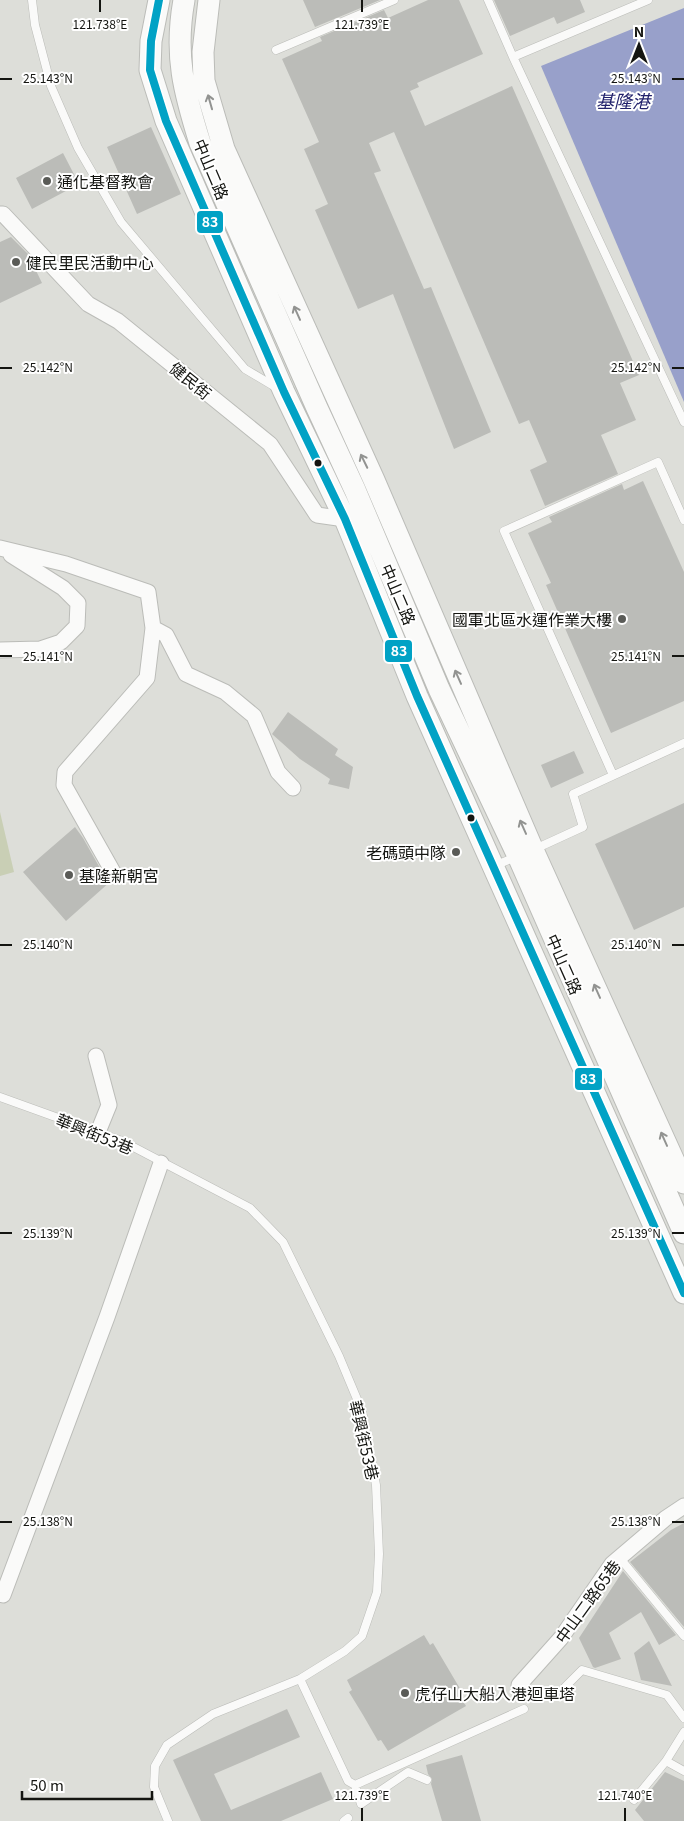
<svg xmlns="http://www.w3.org/2000/svg" width="684" height="1821" font-family="Georgia,'Noto Sans TC',serif">
  <rect width="100%" height="100%" fill="#ddded9"/>
  <path fill="#c9cfb5" d="M0 812 14 872 0 876Z"/>
  <path fill="#98a0ca" d="M684 8V402L541 66Z"/>
  <path fill="#bbbcb8" d="M303 0H380L315 27Z
    M428 0H459L483 54 417 83 419 87 410 91 425 126 512 86 639 375 620 383 636 420 601 435 618 474 545 506 530 470 547 462 529 420 519 424 394 132 369 143 381 171 374 173 424 289 431 287 491 432 454 449 393 294 358 309 315 210 328 204 304 149 319 142 282 59 322 41 320 37 384 10 388 18Z
    M494 0H580L585 12 557 24 554 17 510 36Z
    M151 127 181 194 137 214 107 147Z
    M63 153 79 184 32 209 16 178Z
    M11 237 28 254 42 283 0 303V242Z
    M643 481 684 572V701L611 733 546 585 551 583 528 533 552 522 549 517 622 484 624 490Z
    M288 712 338 749 335 755 353 767 349 789 328 784 330 779 300 759 272 734Z
    M574 751 584 773 551 788 541 765Z
    M684 803V907L634 930 595 844Z
    M75 827 83 838 105 877 111 881 66 921 23 872Z
    M684 1523V1627L630 1562 671 1530Z
    M623 1571 676 1635 659 1645 641 1612 609 1633 621 1659 595 1668 593 1667 579 1638Z
    M424 1635 430 1645 433 1643 462 1692 459 1694 466 1706 388 1751 381 1740 378 1741 363 1715 349 1692 352 1690 347 1680Z
    M649 1641 672 1686 641 1680 634 1653Z
    M287 1709 300 1737 214 1774 231 1810 321 1772 333 1799 281 1821H201L173 1760Z
    M462 1755 481 1821H442L431 1784 432 1779 428 1774 426 1765Z
    M665 1772 684 1781V1821H644L635 1810Z"/>
  <g fill="none" stroke-linecap="round" stroke-linejoin="round">
    <g stroke="#bbbcb8" stroke-width="9">
      <path id="lane" d="M32 0 35 25 51 86 78 148 121 222 245 369 277 388
        M488 0 513 57 684 422
        M276 50 394 0
        M513 57 648 0
        M613 775 504 531 658 462 684 520
        M535 849 583 827 573 794 684 743
        M494 866 518 856
        M0 1097 122 1141 250 1208 283 1242 339 1356 362 1411 376 1485 379 1554 377 1592 362 1636 345 1651 300 1679 213 1714 167 1745 155 1766 154 1787 168 1821
        M619 1557 684 1636
        M300 1679 348 1781 355 1785 361 1804 408 1772 427 1780
        M565 1687 582 1670 667 1695 684 1718
        M666 1761 684 1771
        M355 1785 524 1709
        M634 1800 666 1761 684 1732
        M344 1821 348 1818"/>
    </g>
    <g stroke="#bbbcb8" stroke-width="17">
      <path id="street" d="M0 214H3L88 304 118 321 270 444 317 515 345 519 351 517
        M0 548 66 564 148 592 153 628 147 678 65 772 64 785 113 872
        M153 628 166 635 186 674 225 692 254 716 278 772 293 788
        M0 650 40 649 61 642 77 626 78 603 63 588 11 555
        M96 1056 109 1105 98 1132
        M0 1594 3 1595 107 1317 161 1163
        M519 1685 561 1638 612 1564 666 1518 684 1506"/>
    </g>
    <g stroke="#bbbcb8" stroke-width="23">
      <path id="secondary" d="M159 0 151 41 150 70 166 121 284 392 345 519 417 696 684 1293
        M184 0C174 55 184 92 200 143L317 408 355 490 439 689 518 856 684 1233
        M209 0 203 52 204 81 224 149 374 480 533 850 684 1183"/>
    </g>
    <use href="#lane" stroke="#fafaf9" stroke-width="8"/>
    <use href="#street" stroke="#fafaf9" stroke-width="15"/>
    <use href="#secondary" stroke="#fafaf9" stroke-width="21"/>
    <g stroke="#fff" stroke-width="11">
      <path id="bus-1" d="M159 0 151 41 150 70 166 121 284 392 345 519 417 696 684 1293"/>
    </g>
    <use href="#bus-1" stroke="#01a2c5" stroke-width="8"/>
  </g>
  <defs><path id="oneway-shaft" d="M-6 0H5M1.5-3L5.5 0L1.5 3" fill="none" stroke-width="1.6" stroke-linecap="round" stroke-linejoin="round" transform="scale(1.25)"/></defs>
  <g stroke="#929391">
    <use href="#oneway-shaft" transform="translate(210 102) rotate(-106)"/>
    <use href="#oneway-shaft" transform="translate(297 313) rotate(-114)"/>
    <use href="#oneway-shaft" transform="translate(364 461) rotate(-116)"/>
    <use href="#oneway-shaft" transform="translate(458 677) rotate(-114)"/>
    <use href="#oneway-shaft" transform="translate(523 827) rotate(-114)"/>
    <use href="#oneway-shaft" transform="translate(597 991) rotate(-114)"/>
    <use href="#oneway-shaft" transform="translate(664 1139) rotate(-114)"/>
  </g>
  <path fill="none" stroke="#141511" stroke-width="2" d="M100 0V12M362 0V12M0 79H12M672 79H684M0 368H12M672 368H684M0 656H12M672 656H684M0 945H12M672 945H684M0 1233H12M672 1233H684M0 1522H12M672 1522H684M362 1808V1821M625 1808V1821"/>
  <g fill="#5a5b57" stroke="#fff" stroke-width="2">
    <circle cx="47" cy="181" r="5"/>
    <circle cx="16" cy="262" r="5"/>
    <circle cx="622" cy="619" r="5"/>
    <circle cx="456" cy="852" r="5"/>
    <circle cx="69" cy="875" r="5"/>
    <circle cx="405" cy="1693" r="5"/>
  </g>
  <g fill="#141511" stroke="#fff" stroke-width="2">
    <circle cx="318" cy="463" r="4.5"/>
    <circle cx="471" cy="818" r="4.5"/>
  </g>
  <g text-anchor="middle" dominant-baseline="central" stroke-width="4" stroke-linejoin="round" paint-order="stroke">
    <g font-size="16" fill="#141511" stroke="#fff">
      <text transform="translate(212 169) rotate(67)">中山二路</text>
      <text transform="translate(191 380) rotate(39)">健民街</text>
      <text transform="translate(399 594) rotate(67)">中山二路</text>
      <text transform="translate(565 964) rotate(66)">中山二路</text>
      <text transform="translate(95 1133) rotate(22)">華興街53巷</text>
      <text transform="translate(365 1440) rotate(77)">華興街53巷</text>
      <text transform="translate(587 1601) rotate(-54)">中山二路65巷</text>
    </g>
    <g font-size="16" fill="#141511" stroke="#fff" text-anchor="start">
      <text x="57" y="181">通化基督教會</text>
      <text x="26" y="262">健民里民活動中心</text>
      <text x="612" y="619" text-anchor="end">國軍北區水運作業大樓</text>
      <text x="446" y="852" text-anchor="end">老碼頭中隊</text>
      <text x="79" y="875">基隆新朝宮</text>
      <text x="415" y="1693">虎仔山大船入港迴車塔</text>
    </g>
    <g font-size="18" font-style="italic" fill="#22226c" stroke="#fff">
      <text x="623" y="100">基隆港</text>
    </g>
  </g>
  <g font-size="12" text-anchor="middle" fill="#141511" stroke="#fff" stroke-width="4" stroke-linejoin="round" paint-order="stroke">
    <text x="100" y="29">121.738°E</text>
    <text x="362" y="29">121.739°E</text>
    <text x="48" y="83">25.143°N</text>
    <text x="636" y="83">25.143°N</text>
    <text x="48" y="372">25.142°N</text>
    <text x="636" y="372">25.142°N</text>
    <text x="48" y="661">25.141°N</text>
    <text x="636" y="661">25.141°N</text>
    <text x="48" y="949">25.140°N</text>
    <text x="636" y="949">25.140°N</text>
    <text x="48" y="1238">25.139°N</text>
    <text x="636" y="1238">25.139°N</text>
    <text x="48" y="1526">25.138°N</text>
    <text x="636" y="1526">25.138°N</text>
    <text x="362" y="1800">121.739°E</text>
    <text x="625" y="1800">121.740°E</text>
  </g>
  <g stroke="#fff" stroke-width="2">
    <rect x="196" y="210" width="28" height="24" rx="5" fill="#01a2c5"/>
    <rect x="384" y="639" width="29" height="24" rx="5" fill="#01a2c5"/>
    <rect x="574" y="1067" width="29" height="24" rx="5" fill="#01a2c5"/>
  </g>
  <g font-size="14" text-anchor="middle" font-weight="bold" fill="#fff">
    <text x="210" y="227">83</text>
    <text x="399" y="656">83</text>
    <text x="588" y="1084">83</text>
  </g>
  <g transform="translate(639 45)" stroke="#ffffff" stroke-width="4" paint-order="stroke">
  <path d="M0-4L9 19L0 12L-9 19Z" fill="#141511"/>
  <text y="-8" font-size="14" font-weight="bold" text-anchor="middle" fill="#141511">N</text>
  </g>
  <path d="M22 1791v8h130v-8" fill="none" stroke="#141511" stroke-width="2.5"/>
  <text x="30" y="1791" font-size="15" fill="#141511" stroke="#ffffff" stroke-width="4" paint-order="stroke">50 m</text>
</svg>
